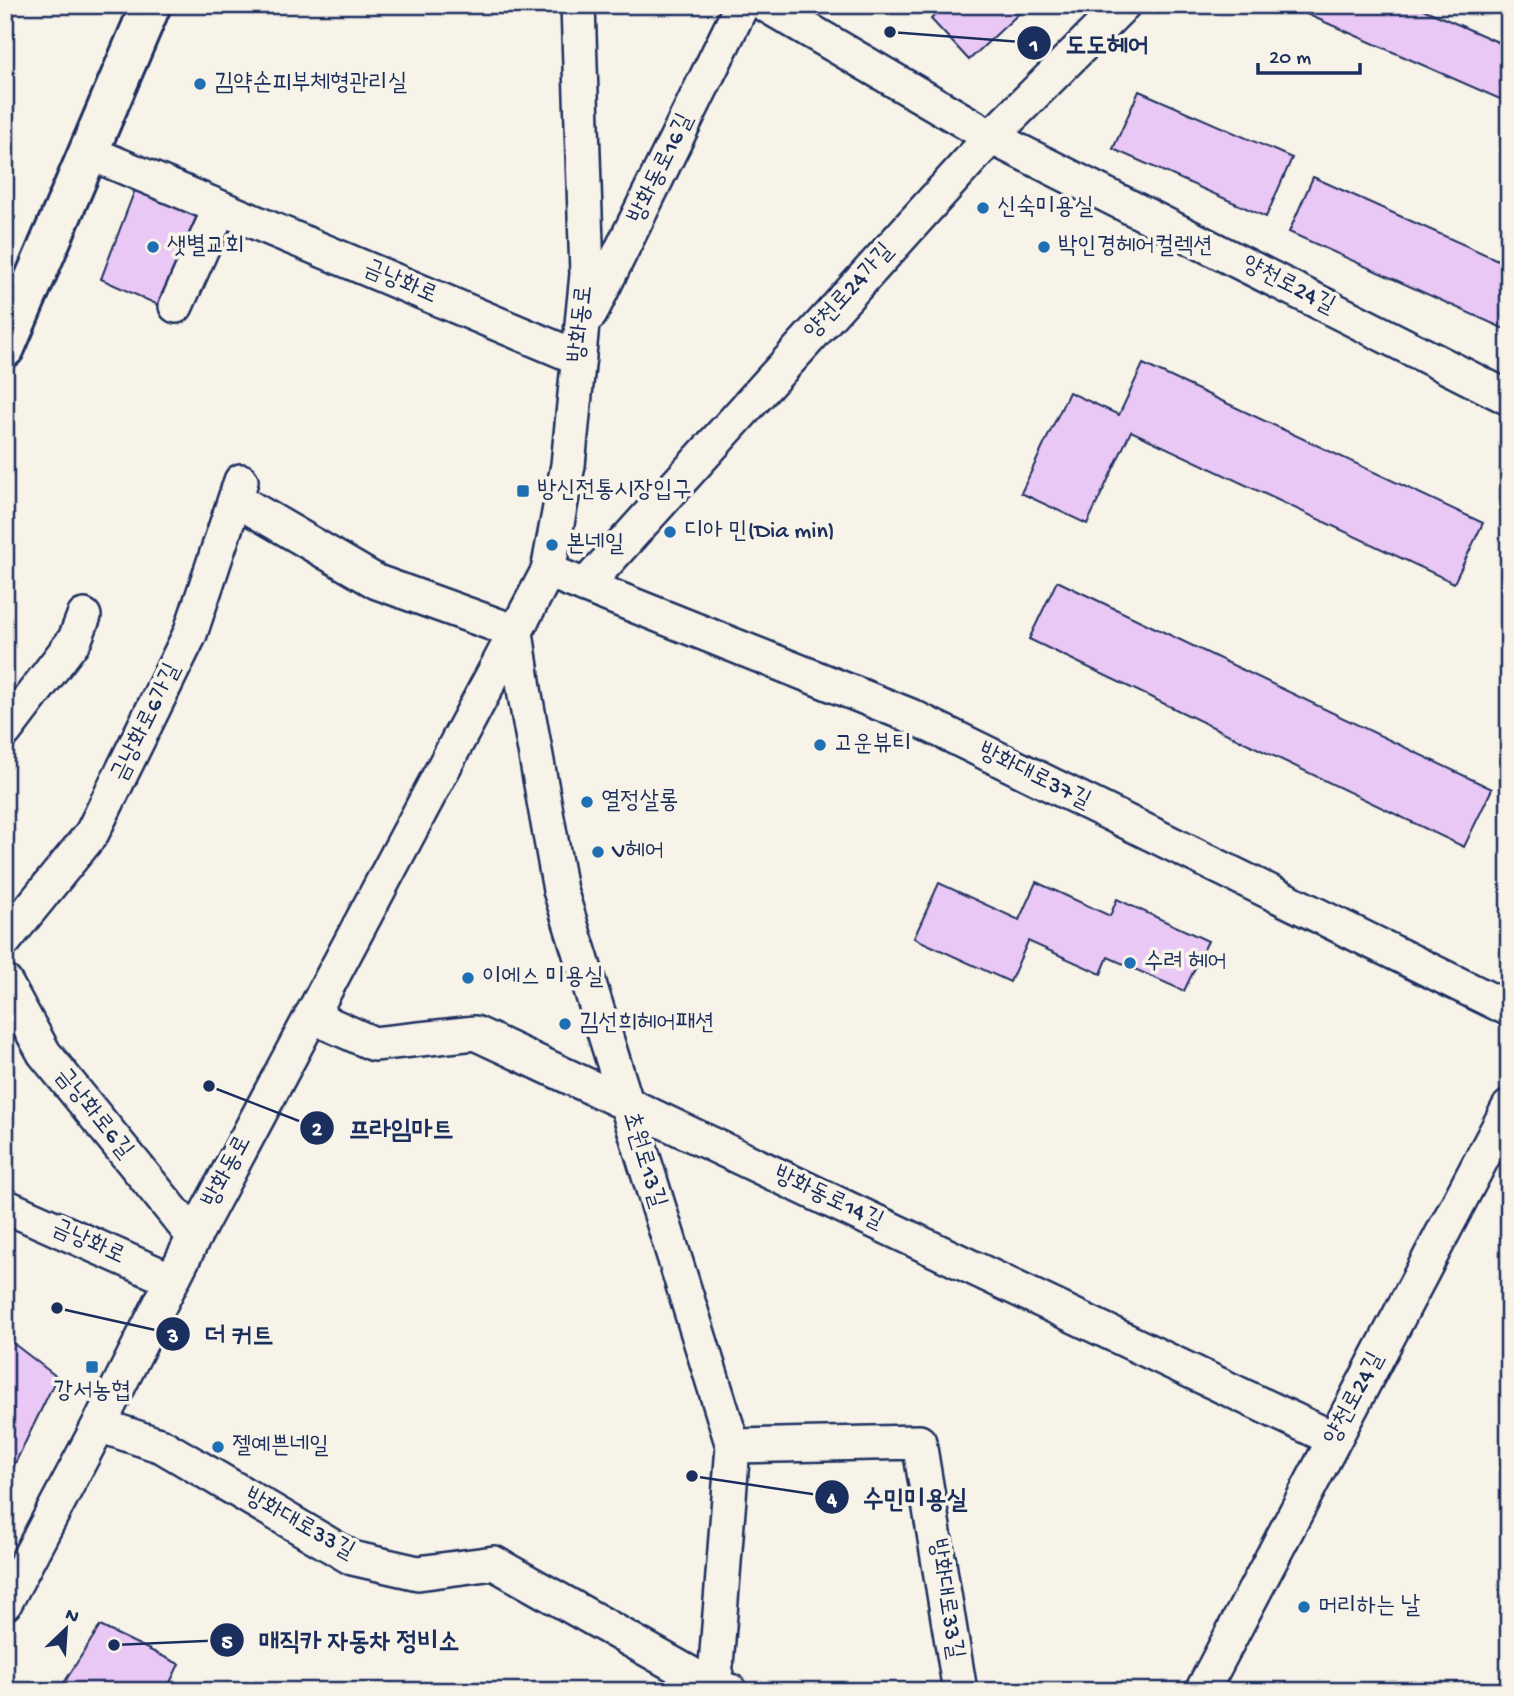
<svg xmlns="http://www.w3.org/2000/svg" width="1514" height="1696" font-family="'Gochi Hand','Poor Story',sans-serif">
  <rect width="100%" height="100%" fill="#f7f3e8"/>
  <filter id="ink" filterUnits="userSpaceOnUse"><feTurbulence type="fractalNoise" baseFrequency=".0143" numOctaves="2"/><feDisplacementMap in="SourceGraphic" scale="14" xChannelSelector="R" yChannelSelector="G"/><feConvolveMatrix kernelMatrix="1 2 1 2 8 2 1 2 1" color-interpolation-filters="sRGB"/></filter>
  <g filter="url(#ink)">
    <path fill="#eac8f5" stroke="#1b2f5e" stroke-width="2" d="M946 5H1028L969 60 931 19Z
      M1286 5H1414L1509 47V103Z
      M1139 91 1292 158 1266 217 1113 149Z
      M1313 177 1509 265V331L1289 232Z
      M136 187 206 215 167 309 101 279Z
      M5 210 15 217 5 240Z
      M1143 364 1483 523 1454 583 1131 431 1087 524 1021 493 1069 392 1119 415Z
      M1057 581 1492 789 1464 847 1029 639Z
      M1036 882 1110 916 1117 899 1208 941 1184 991 1108 957 1101 974 1028 941 1010 982 914 938 939 883 1019 920Z
      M5 1337 57 1377 5 1484Z
      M100 1626 179 1664 166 1691H59Z"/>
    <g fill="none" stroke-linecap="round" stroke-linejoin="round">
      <g stroke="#1b2f5e" stroke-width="38">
        <path id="minor" d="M766 5 991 137 1509 398
          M88 152 579 358
          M176 306 220 208
          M590 314 742 5
          M235 499 377 582 516 632 525 695 560 890 733 1446 714 1691
          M548 571 911 716 1509 1009
          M585 586 991 137 1123 5
          M5 731 75 639 84 616
          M5 940 92 833 190 634 241 481
          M5 982 44 1053 194 1237
          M311 1016 374 1044 475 1033 625 1103 1334 1439
          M5 1206 172 1280
          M99 1425 162 1446 352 1558 418 1573 494 1563 714 1687 730 1691
          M733 1446 919 1442 960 1691
          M5 1603 99 1425 194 1237 548 571 568 465 587 274 578 5
          M1202 1691 1509 1107"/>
      </g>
      <g stroke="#1b2f5e" stroke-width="44">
        <path id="major" d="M5 348 151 5"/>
      </g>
      <use href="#minor" stroke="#f7f3e8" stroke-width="33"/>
      <use href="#major" stroke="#f7f3e8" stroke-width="38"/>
    </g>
  </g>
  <g fill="#1f6fb2" stroke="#f7f3e8" stroke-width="2.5">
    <circle cx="200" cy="84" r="7"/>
    <circle cx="983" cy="208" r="7"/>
    <circle cx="153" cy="247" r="7"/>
    <circle cx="1044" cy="247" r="7"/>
    <rect x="516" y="484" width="14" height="14" rx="3.5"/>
    <circle cx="670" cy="532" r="7"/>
    <circle cx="552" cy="545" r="7"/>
    <circle cx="820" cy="745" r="7"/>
    <circle cx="587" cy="802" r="7"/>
    <circle cx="598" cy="852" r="7"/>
    <circle cx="1130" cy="963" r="7"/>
    <circle cx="468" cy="978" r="7"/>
    <circle cx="565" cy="1024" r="7"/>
    <rect x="85" y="1360" width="14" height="14" rx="3.5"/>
    <circle cx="218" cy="1447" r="7"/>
    <circle cx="1304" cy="1607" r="7"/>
  </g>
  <g text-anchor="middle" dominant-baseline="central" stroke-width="7" stroke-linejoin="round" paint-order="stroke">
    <g font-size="24" fill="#1b2f5e" stroke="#f7f3e8" text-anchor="start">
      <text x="214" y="84">김약손피부체형관리실</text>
      <text x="997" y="208">신숙미용실</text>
      <text x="167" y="247">샛별교회</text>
      <text x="1058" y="247">박인경헤어컬렉션</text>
      <text x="537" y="491">방신전통시장입구</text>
      <text x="684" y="532">디아 민(Dia min)</text>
      <text x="566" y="545">본네일</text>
      <text x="834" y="745">고운뷰티</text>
      <text x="601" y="802">열정살롱</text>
      <text x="612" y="852">V헤어</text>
      <text x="1144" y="963">수려 헤어</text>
      <text x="482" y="978">이에스 미용실</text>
      <text x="579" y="1024">김선희헤어패션</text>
      <text x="92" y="1392" text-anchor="middle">강서농협</text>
      <text x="232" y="1447">젤예쁜네일</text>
      <text x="1318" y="1607">머리하는 날</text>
    </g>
    <g font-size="24" fill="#1b2f5e" stroke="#f7f3e8">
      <text transform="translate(662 169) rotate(-64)">방화동로16길</text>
      <text transform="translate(400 283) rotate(23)">금낭화로</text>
      <text transform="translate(1288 286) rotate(27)">양천로24길</text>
      <text transform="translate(850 292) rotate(-48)">양천로24가길</text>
      <text transform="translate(582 324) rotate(-84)">방화동로</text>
      <text transform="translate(147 723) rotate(-64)">금낭화로6가길</text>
      <text transform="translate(1034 777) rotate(26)">방화대로37길</text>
      <text transform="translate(93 1114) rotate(51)">금낭화로6길</text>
      <text transform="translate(643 1160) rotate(73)">초원로13길</text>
      <text transform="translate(228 1172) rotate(-62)">방화동로</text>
      <text transform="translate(828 1199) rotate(25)">방화동로14길</text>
      <text transform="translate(88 1243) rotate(24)">금낭화로</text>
      <text transform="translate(1355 1399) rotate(-62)">양천로24길</text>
      <text transform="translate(299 1525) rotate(29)">방화대로33길</text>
      <text transform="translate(945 1599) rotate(81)">방화대로33길</text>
    </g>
  </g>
  <path fill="none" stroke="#1b2f5e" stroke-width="2.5" d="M890 32L1034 43M209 1086L317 1128M57 1308L173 1334M692 1476L832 1497M114 1645L227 1640"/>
  <g fill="#1b2f5e" stroke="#f7f3e8" stroke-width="2.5">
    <circle cx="890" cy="32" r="7"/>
    <circle cx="209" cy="1086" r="7"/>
    <circle cx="57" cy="1308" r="7"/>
    <circle cx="692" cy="1476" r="7"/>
    <circle cx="114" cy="1645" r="7"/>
    <circle cx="1034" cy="43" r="18"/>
    <circle cx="317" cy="1128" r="18"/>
    <circle cx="173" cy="1334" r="18"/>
    <circle cx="832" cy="1497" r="18"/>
    <circle cx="227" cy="1640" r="18"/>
  </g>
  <g font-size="21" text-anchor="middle" font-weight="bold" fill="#fff">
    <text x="1034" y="51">1</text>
    <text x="317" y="1135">2</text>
    <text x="173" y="1342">3</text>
    <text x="832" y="1505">4</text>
    <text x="227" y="1648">5</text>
  </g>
  <g font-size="26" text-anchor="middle" font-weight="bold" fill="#1b2f5e" stroke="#f7f3e8" stroke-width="7" stroke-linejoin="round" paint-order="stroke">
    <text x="1107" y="53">도도헤어</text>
    <text x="401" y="1137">프라임마트</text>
    <text x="239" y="1343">더 커트</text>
    <text x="915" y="1507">수민미용실</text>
    <text x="359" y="1649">매직카 자동차 정비소</text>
  </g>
  <rect width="1514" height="1696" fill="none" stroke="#f7f3e8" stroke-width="28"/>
  <rect x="14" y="14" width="1486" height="1668" fill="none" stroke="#1b2f5e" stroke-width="2.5" filter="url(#ink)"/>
  <g transform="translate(66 1629) rotate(25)" stroke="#f7f3e8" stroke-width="5" paint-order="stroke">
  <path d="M0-5L12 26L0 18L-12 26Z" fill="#1b2f5e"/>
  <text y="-10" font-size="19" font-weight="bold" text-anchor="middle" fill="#1b2f5e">N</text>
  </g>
  <path d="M1258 63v10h102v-10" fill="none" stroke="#1b2f5e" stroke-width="3.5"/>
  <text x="1269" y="63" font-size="21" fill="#1b2f5e" stroke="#f7f3e8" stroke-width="5" paint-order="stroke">20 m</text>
</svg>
